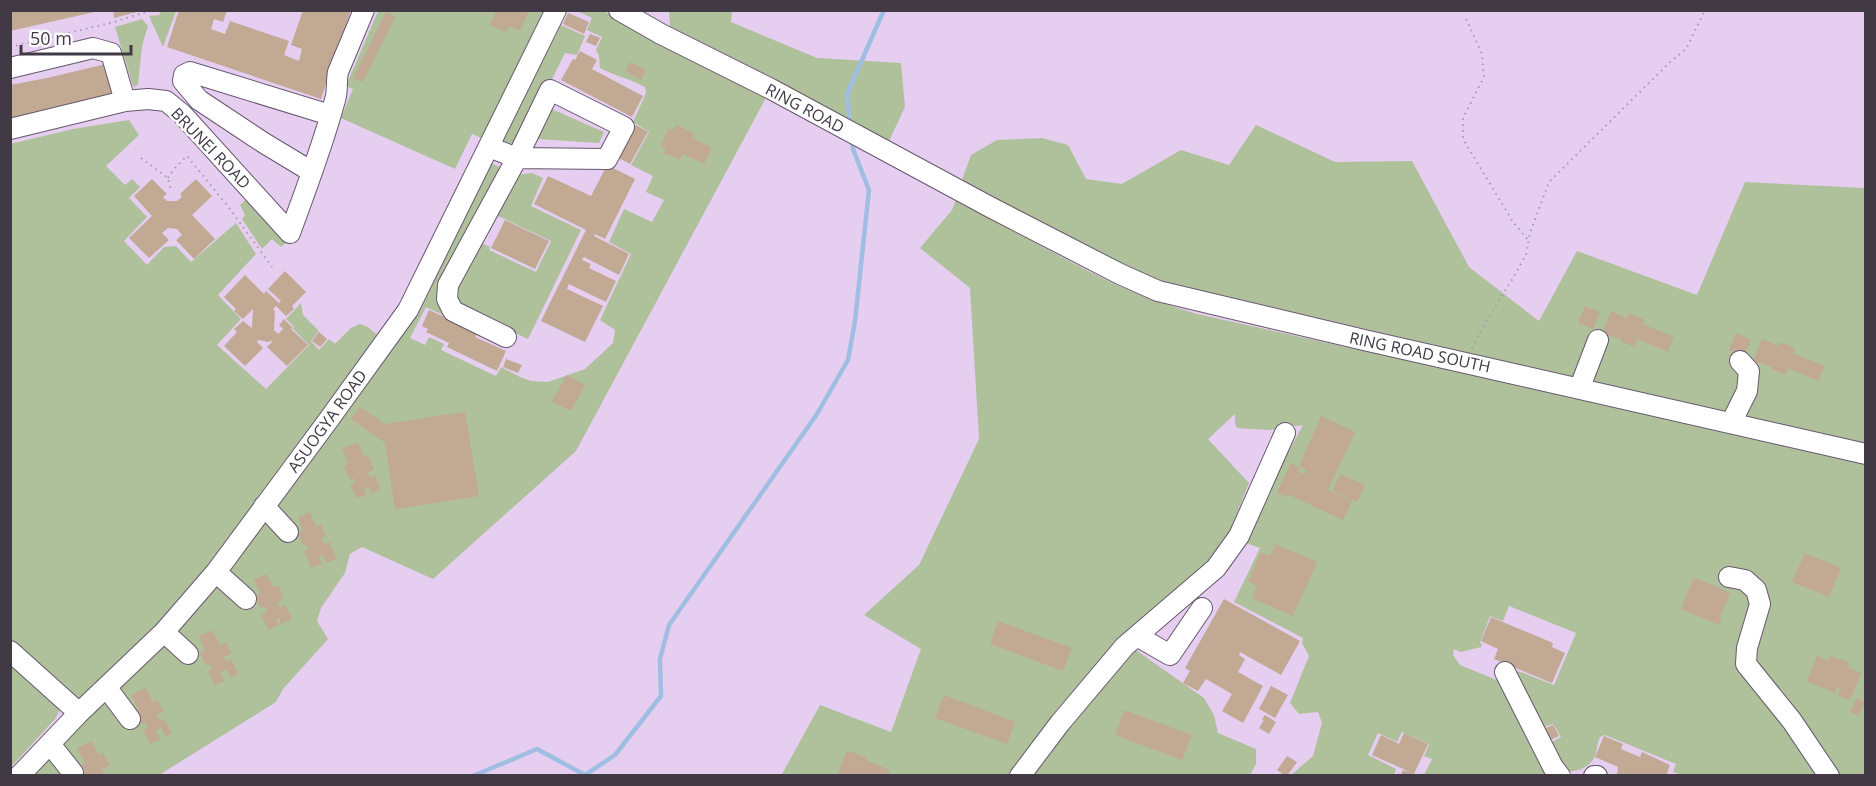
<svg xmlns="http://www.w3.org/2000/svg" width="1876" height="786" font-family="'Open Sans',sans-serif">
  <rect width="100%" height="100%" fill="#ecdaf5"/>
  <path fill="#e5cef0" d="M11 11H1865V775H11Z"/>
  <path fill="#afc19a" d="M161 11H176L163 47 149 16 159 15Z
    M378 11H548L486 140 472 134 455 169 341 118 353 89 346 86Z
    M577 11H603L767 96 576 451 433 579 362 547 350 554 345 573 321 608 317 621 328 639 283 689 276 702 159 775 28 776 150 656 428 293 491 163 502 168 452 267 456 321 426 307 410 338 425 345 429 337 444 344 441 350 496 376 501 367 520 377 531 381 548 382 585 369 613 343 615 330 600 320 631 254 609 242 624 209 652 222 664 200 646 192 653 176 631 165 649 132 633 122 646 93 645 87C630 79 615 76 600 68L599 56 596 50 602 37 587 30 592 18Z
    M669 11H732L731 22 817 58 901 63 905 107 889 141 670 27Z
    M142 19 148 26 142 46 138 84 135 87 133 86 115 27Z
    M561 25 585 36 577 55 565 53 546 91 515 141 509 145 501 144Z
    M547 107 604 132 599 143 537 139 531 153Z
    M129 120 139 135 106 166 125 185 132 179 140 187 129 198 147 217 124 241 147 265 164 247 176 246 191 262 236 223 256 254 218 295 241 319 217 345 266 389 309 345 293 329 294 327 286 319 301 303 303 315 319 331 311 341 319 350 329 339 335 344 351 328 360 324 368 327 377 335 220 555 138 648 86 698 79 700 71 696 11 642 10 144 73 129Z
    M1256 125 1335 162 1412 161 1469 267 1539 321 1577 251 1697 295 1745 182 1865 188V446L1165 282 1111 261 962 180 971 155 997 140 1042 138 1068 145 1086 179 1122 184 1181 150 1229 165Z
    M532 173 543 178 531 206 581 230 528 339 459 306 455 292 479 242 490 247 489 250 536 272 551 241 496 215 514 175Z
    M249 196 287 242 281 247 272 239 262 249 242 219 245 215 240 205Z
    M957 197C1010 228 1063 260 1119 286 1144 297 1170 306 1197 314L1788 445 1865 461V775H1682L1673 772 1676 764 1605 735 1600 737C1596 745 1598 754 1592 761 1586 769 1573 773 1564 771L1548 744 1561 737 1553 724 1541 728 1516 674 1518 671 1554 685 1576 633 1509 606 1503 621 1490 616 1480 643 1482 644 1481 647 1461 652 1454 649 1453 655 1460 665 1499 681 1550 775H1424L1432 759 1424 756 1429 744 1402 732 1397 742 1378 733 1368 755 1396 769 1394 775H1291L1313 756 1322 723 1318 712 1299 714 1290 703 1309 656 1302 643 1303 638 1234 602 1260 548 1240 541 1303 425 1269 430 1237 428 1235 424V414L1208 439 1249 483 1227 538 1207 564 1183 586 1138 622 1123 641 1204 698 1214 715 1218 733 1256 749V764L1250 775 781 776 820 705 891 732 921 649 864 615 919 565 979 439 970 288 920 248 952 210Z
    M10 661 60 709 55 719 11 767Z"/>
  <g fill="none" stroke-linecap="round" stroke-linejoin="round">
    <path stroke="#9fbee2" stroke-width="4.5" d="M850 125 847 94 884 10
      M473 776 537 749 585 775 615 755 661 696 660 659 669 625 817 414 848 360 855 321 869 190 853 149 852 140"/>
  </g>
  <path fill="#c1a994" d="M10 10H99V11L10 31Z
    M113 10H137V12L114 18Z
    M179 10H227L223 22 214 19 211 29 225 34 230 21 289 41 284 55 299 61 302 49 291 45 303 10H351L321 99 167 47Z
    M496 10H529L520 31 509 26 506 32 490 25Z
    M386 12 395 17 363 82 353 78Z
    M568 13 589 22 584 34 563 24Z
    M590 34 600 38 596 46 586 42Z
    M580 51 597 60 592 69 643 96 632 117 561 80 573 59 575 60Z
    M630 62 646 70 641 80 625 71Z
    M106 64 116 97 10 121V85L47 78Z
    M636 125 648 132 630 164 617 157Z
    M676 125 694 133 692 138 712 148 704 164 683 154 680 160 664 153 666 148 661 146 669 128 673 130Z
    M607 165 635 179 605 239 595 234 594 236 629 254 619 275 584 257 582 260 591 264 589 268 616 281 606 302 569 284 567 289 603 306 585 342 541 321 586 230 534 204 548 176 591 196Z
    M152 179 167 194 163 197 167 201H177L182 197 180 194 196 179 212 196 192 215 215 239 194 259 176 240 182 235 177 229 168 228 162 233 169 240 149 258 129 238 152 216 134 196Z
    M505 220 549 241 535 269 491 248Z
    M285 271 306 292 292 306 294 309 286 316 276 306 273 309 275 311 274 330 278 334 283 329 279 325 284 319 293 328 291 329 308 345 287 366 267 347 272 342 271 340 269 342 258 340 257 342 263 348 245 366 224 346 237 332 234 329 243 321 252 328 253 309 243 319 234 311 236 309 224 297 245 275 264 294 266 291 279 303 281 301 268 289Z
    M1585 306 1600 312 1593 329 1578 323Z
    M429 310 460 324 479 329 475 337 506 351 497 371 447 347 449 343 426 332 428 329 422 326Z
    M1611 311 1627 318 1629 313 1644 319 1643 324 1674 337 1668 352 1637 339 1634 347 1621 341 1622 339 1602 334Z
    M319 332 327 339 320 347 312 341Z
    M1736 333 1751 340 1744 356 1729 350Z
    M1762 339 1778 346 1780 342 1795 348 1793 353 1825 366 1818 381 1788 368 1785 375 1771 369 1772 367 1753 361Z
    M506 359 522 365 518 373 503 367Z
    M567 375 585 385 571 411 552 401Z
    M360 407 385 424 465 412 479 496 395 509 385 443 351 419Z
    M1321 416 1355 432 1328 490 1352 501 1343 520 1289 495 1288 497 1277 493 1291 463 1300 468 1298 472 1304 474 1306 470 1299 466Z
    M358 442 364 457 368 455 374 470 368 472 370 477 375 475 380 490 371 493 369 487 364 489 366 495 356 498 350 485 355 482 354 478 350 480 344 466 348 464 342 448Z
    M1340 474 1365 485 1357 502 1332 491Z
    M310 512 316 527 321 524 326 536 321 538 324 544 330 542 336 559 326 563 323 555 319 557 322 564 311 568 304 551 308 550 306 544 303 546 298 533 303 531 298 517Z
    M1275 544 1317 562 1293 616 1252 598 1257 586 1248 581 1261 552 1270 556Z
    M1805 553 1841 568 1829 597 1792 582Z
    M267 574 273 587 278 585 284 598 277 602 280 607 285 605 292 619 281 624 279 618 276 619 279 625 268 630 261 615 267 612 265 606 260 608 255 596 260 594 254 579Z
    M1694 577 1730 593 1720 617 1722 618 1719 625 1681 609Z
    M1224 599 1300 641 1281 675 1240 652 1239 655 1245 659 1238 672 1263 686 1243 723 1222 711 1232 694 1206 679 1198 691 1183 683 1190 671 1185 668Z
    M1491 617 1553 643 1552 647 1565 653 1552 683 1494 659 1498 649 1481 641Z
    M998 621 1072 648 1063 671 990 644Z
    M212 630 220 645 226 642 232 653 224 657 226 662 231 659 238 674 231 678 227 669 220 673 224 681 215 685 208 671 212 668 210 664 206 666 200 652 205 650 199 636Z
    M1817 656 1829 661 1831 656 1850 663 1848 667 1861 673 1850 700 1838 695 1841 689 1837 688 1835 693 1807 681Z
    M1271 686 1288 695 1275 718 1259 709Z
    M146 688 153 702 157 700 164 712 157 715 160 721 164 719 172 733 166 737 161 728 156 731 160 739 150 744 143 730 148 727 145 723 142 725 134 711 138 709 131 695Z
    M944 695 1015 722 1007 744 935 718Z
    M1856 698 1865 702 1859 716 1850 712Z
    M1124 710 1192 735 1182 760 1115 735Z
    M1265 715 1276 722 1269 734 1259 728 1264 720 1262 719Z
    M1553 725 1559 736 1546 742 1541 730Z
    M1404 733 1428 744 1413 776H1400L1403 770 1410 772 1372 755 1381 735 1399 744Z
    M1604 736 1623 744 1621 749 1640 757 1642 752 1670 765 1666 776H1617L1618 767 1595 757Z
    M92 741 99 755 103 753 110 766 102 769 105 776H86L80 765 85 763 77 748Z
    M847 750 867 758V761L890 770 888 776H837Z
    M1287 756 1297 762 1287 776H1285L1277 770Z"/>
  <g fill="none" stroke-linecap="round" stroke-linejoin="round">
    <g stroke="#67576e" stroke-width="22">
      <path id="minor" d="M619 10 661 34 771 89 990 207 1120 274 1158 291 1364 340 1866 454
        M10 68 93 48 111 53 125 101
        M550 90 624 127 607 159 517 158Z
        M10 129 125 101 148 99 166 101 182 114 290 233C306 189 323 145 335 100 338 91 336 82 338 72L364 10
        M489 147 517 158 448 285 447 299 453 311 506 337
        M312 172 264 143 199 100 183 81 184 75 190 72 330 115
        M1580 387 1598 340
        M1731 423 1747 391 1749 371 1740 361
        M264 506 288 532
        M216 572 246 599
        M1729 577 1745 580 1756 590 1760 604 1747 648 1746 664 1792 721 1829 776
        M164 632 188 654
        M1137 636 1170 655 1202 608
        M10 651 79 713
        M1505 672 1553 767 1560 776
        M107 688 130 719
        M50 744 73 773
        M19 776 79 713 164 632 216 572 327 422 408 310 556 10
        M1020 776 1060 723 1125 646 1216 568 1239 536 1285 433
        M1594 776H1597"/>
    </g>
    <path stroke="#a89aaf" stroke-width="2" stroke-dasharray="1.5 4.5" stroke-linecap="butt" d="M1466 19 1482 54 1484 77 1463 118V139L1513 222 1529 241
      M10 47 114 22 152 10
      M141 158 168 178 171 191
      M168 178 175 168 187 156 230 209 272 267
      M1472 348 1484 325 1513 278 1526 255 1530 233 1549 182 1669 63 1686 49 1705 10"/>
    <use href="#minor" stroke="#fff" stroke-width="20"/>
  </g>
  <g text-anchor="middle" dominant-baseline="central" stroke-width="5" stroke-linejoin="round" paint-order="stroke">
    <g font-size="16" fill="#413a45" stroke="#fff">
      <text transform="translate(805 108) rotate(28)">RING ROAD</text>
      <text transform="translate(211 148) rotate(46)">BRUNEI ROAD</text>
      <text transform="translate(1420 352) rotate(12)">RING ROAD SOUTH</text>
      <text transform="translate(327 421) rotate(-54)">ASUOGYA ROAD</text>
    </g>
  </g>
  <rect width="1876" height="786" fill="none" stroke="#413a45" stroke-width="24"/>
  <path d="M21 45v9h110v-9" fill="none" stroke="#413a45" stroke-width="3"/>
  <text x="30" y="45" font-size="18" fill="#413a45" stroke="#ffffff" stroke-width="4.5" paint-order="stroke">50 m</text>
</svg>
